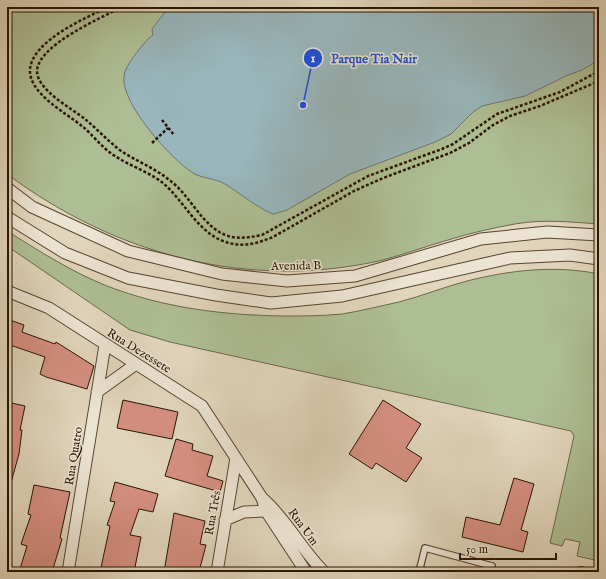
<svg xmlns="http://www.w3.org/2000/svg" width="606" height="579" font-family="'IM FELL English',serif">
  <rect width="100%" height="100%" fill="#e1d5bc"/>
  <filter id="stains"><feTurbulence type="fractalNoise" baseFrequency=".005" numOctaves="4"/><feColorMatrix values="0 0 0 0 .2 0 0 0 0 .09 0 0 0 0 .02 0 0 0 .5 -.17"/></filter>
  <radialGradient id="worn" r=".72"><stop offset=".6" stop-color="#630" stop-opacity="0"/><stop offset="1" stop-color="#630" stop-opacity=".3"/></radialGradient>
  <path fill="#aebe94" stroke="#6b694a" d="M7 7H599V224C571 222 543 219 515 224 493 228 470 233 448 240 427 246 405 254 383 260 249 291 116 255 7 174Z
    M7 231C39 251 72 272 107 286 164 308 223 315 283 316 302 316 322 316 342 314 361 311 380 306 399 302 422 296 444 287 467 281 510 270 556 265 599 274V561L577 556 580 542 565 539 562 546 550 543 574 436 571 431 170 342 130 330 7 246Z"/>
  <path fill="#98b6bb" stroke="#6b7571" d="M169 7H599V60L582 70 568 75 525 96 482 106 473 112 451 134 435 142 350 174 287 210 274 214C265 213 235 190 225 184 215 178 203 179 193 173 172 160 120 103 124 76 125 65 141 47 149 38L153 35 152 29Z"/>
  <path fill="#d58f81" stroke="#281401" d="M7 319 24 325 22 332 55 344 56 342 94 366 87 389 46 377 40 374 45 357 7 344Z
    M123 400 178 412 172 439 117 428Z
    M383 400 421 424 406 448 422 458 406 482 376 463 372 469 349 454Z
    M7 402 25 406 20 430H22L19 454 10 486 7 485Z
    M176 439 193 444 192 450 213 456 207 476 223 481 220 492 165 476Z
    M514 478 534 484 521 530 528 532 523 552 462 537 466 517 500 525Z
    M115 482 158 494 153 512 139 509 130 535 141 537 134 572H100L110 526 107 525 115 502 110 501Z
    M34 485 70 492 60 538 62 539 52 572H30L20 569 27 546 21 544 31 515 28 514Z
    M174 513 205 521 200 544 206 545 199 572H164Z"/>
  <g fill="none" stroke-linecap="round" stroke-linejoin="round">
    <g stroke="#564430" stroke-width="8">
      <path id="lane" d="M419 572 425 548 492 566 490 572
        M572 572 582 570 586 572"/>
    </g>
    <g stroke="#564430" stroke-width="13">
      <path id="street" d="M7 188 32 207 128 251 222 274 287 281 355 276 481 239 547 232 599 235
        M7 217 65 253 128 278 216 295 271 303 342 296 510 258 570 255 599 259
        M7 291 49 308 202 406 262 498 266 511 306 572
        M97 392 136 364
        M263 499C287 520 301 549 324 572
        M225 520 244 512 266 511 272 509
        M68 572 105 345
        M217 572 236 458"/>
    </g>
    <path stroke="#281401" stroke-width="2.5" stroke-dasharray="3 2" stroke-linecap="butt" d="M108 7C86 18 33 40 30 69 28 93 66 113 82 126 93 135 102 148 115 156 130 166 149 172 163 183 183 200 198 232 223 241 240 248 256 244 273 237L354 191 383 178 450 153 469 143 493 125 510 116 540 106 599 81
      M122 7C101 18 38 45 37 71 37 90 71 108 85 119 97 129 108 141 121 151 138 162 157 169 173 183 190 197 201 222 221 233 234 240 247 238 262 235L368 176 442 149 453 144 497 114 560 92 599 71
      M162 120 174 135
      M152 143 168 128"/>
    <use href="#lane" stroke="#ece4d3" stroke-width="5.5"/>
    <use href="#street" stroke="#ece4d3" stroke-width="11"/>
  </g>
  <g text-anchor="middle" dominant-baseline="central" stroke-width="3" stroke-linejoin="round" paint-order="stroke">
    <g font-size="12" fill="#281401" stroke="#ece4d3">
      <text transform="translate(296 266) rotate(-1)">Avenida B</text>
      <text transform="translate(139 351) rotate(32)">Rua Dezessete</text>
      <text transform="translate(74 456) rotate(-81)">Rua Quatro</text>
      <text transform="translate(213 513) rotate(-80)">Rua Três</text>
      <text transform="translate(303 527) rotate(54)">Rua Um</text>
    </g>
  </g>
  <path fill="none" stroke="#1d4ed8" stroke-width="1.5" d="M303 105L313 58"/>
  <g fill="#1d4ed8" stroke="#ece4d3" stroke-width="1.5">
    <circle cx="303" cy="105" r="4"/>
    <circle cx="313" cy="58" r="10"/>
  </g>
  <g font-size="12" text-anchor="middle" font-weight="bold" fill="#fff">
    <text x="313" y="62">1</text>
  </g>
  <g font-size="13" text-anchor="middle" font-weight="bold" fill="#1d4ed8" stroke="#ece4d3" stroke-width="3" stroke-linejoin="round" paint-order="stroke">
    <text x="374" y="63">Parque Tia Nair</text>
  </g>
  <rect width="606" height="579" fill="none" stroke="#e1d5bc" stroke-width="24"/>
  <rect x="8" y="8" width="590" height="563" fill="none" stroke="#281401" stroke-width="2"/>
  <rect x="12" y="12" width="582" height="555" fill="none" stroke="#281401"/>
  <path d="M460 553v6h96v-6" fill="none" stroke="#281401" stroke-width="2"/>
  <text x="466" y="553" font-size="12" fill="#281401" stroke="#ece4d3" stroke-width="3" paint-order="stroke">50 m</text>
  <rect width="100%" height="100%" filter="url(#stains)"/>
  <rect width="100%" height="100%" fill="url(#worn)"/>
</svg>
